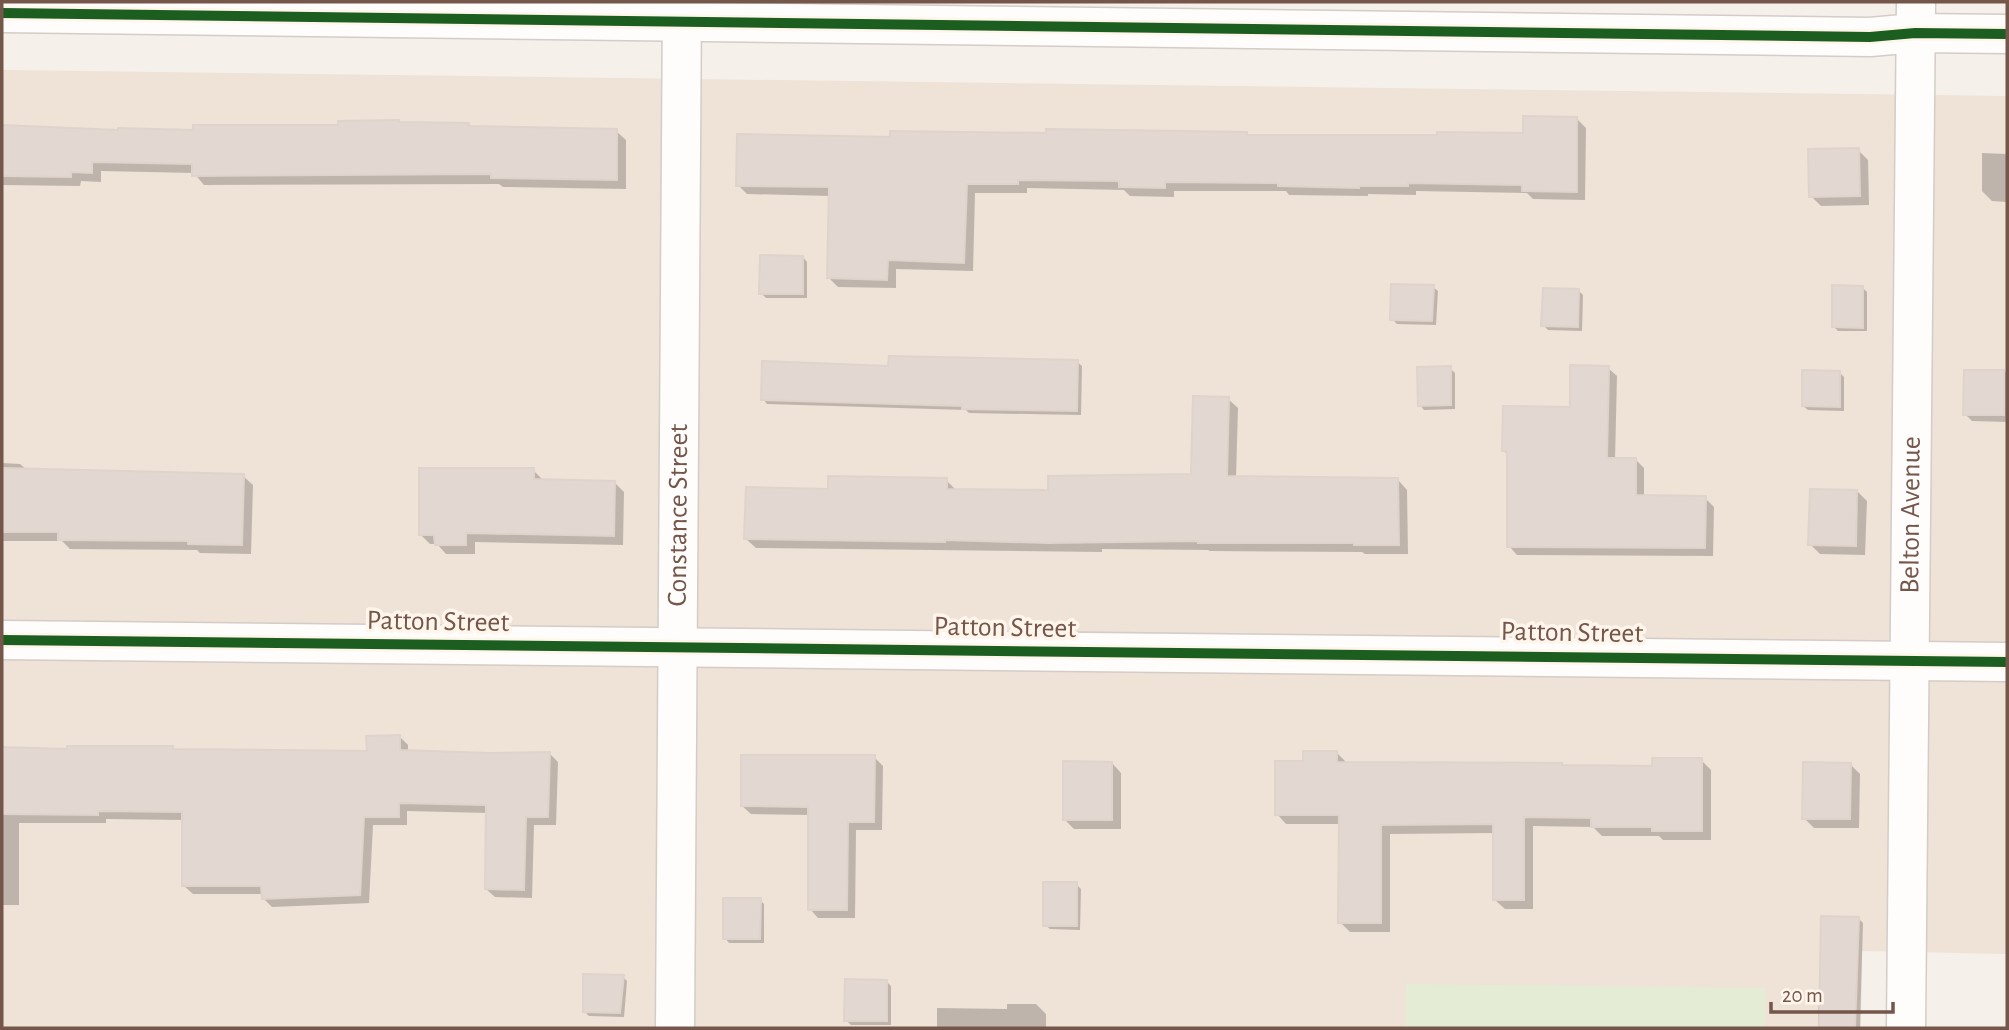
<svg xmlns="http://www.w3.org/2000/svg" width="2009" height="1030" font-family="'Alegreya Sans',sans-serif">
  <rect width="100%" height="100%" fill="#f6f0ea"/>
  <path fill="#efe2d7" d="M2 70 2007 96V954L1862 951 1861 1028H2Z"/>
  <path fill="#e4ecd5" d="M1406 984 1765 988V1028H1405Z"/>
  <path fill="#0003" d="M1577 119 1586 128 1585 200 1533 199 1527 193 1416 191V195L1368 194V196L1289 195 1286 191H1174V197L1130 196 1124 190 1027 188V193H975L973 271 896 269V288L838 287 829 278 830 196 747 194 738 185 892 139 1246 133 1250 137 1524 135Z
    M468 125 471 128 616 131 626 140V189L503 187 499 184 204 185 194 173 101 171V182L81 181 80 186 2 185V127L120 132Z
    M1858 150 1868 160 1869 205 1821 206 1811 196Z
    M1982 153 2007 154V202L1992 201 1982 191Z
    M803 257 807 262V298H766L761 293Z
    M1433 287 1438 291 1436 325 1397 324 1392 319Z
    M1862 287 1867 292V331H1838L1833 326Z
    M1579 291 1583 295 1582 331 1548 330 1543 325Z
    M1077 362 1082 366 1081 415 969 413 966 410 767 404 763 399 890 368Z
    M1450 368 1455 373V409L1424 410 1420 405Z
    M1608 368 1617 376 1615 460 1635 459 1644 468V497L1705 498 1714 507 1713 556 1517 555 1509 546V456L1503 450 1572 408Z
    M1966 371 2007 372V422L1972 421 1965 414Z
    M1840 373 1844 377V411L1808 410 1803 406Z
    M1228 399 1238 408 1236 478 1398 480 1407 490 1408 554H1365L1362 552 1210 551 1208 550 1102 549V552L756 548 746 539 830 490 946 480 956 490 1050 491 1193 476Z
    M2 463 20 464 28 471 243 476 253 485 251 554 200 553 197 550 70 549 62 541H2Z
    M533 470 544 481 614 482 624 492 623 545 475 542V554H446L437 544H430L420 534Z
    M1857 491 1867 501 1865 555 1820 554 1810 544Z
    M399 736 408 745V752L489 755 549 753 558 762 556 825H534L532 898 495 897 486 889 488 813 407 811V825H373L369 903 272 907 263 898V894H193L184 886V820L106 819V823H19V905H2V750L369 753Z
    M1336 752 1346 762 1561 764 1564 767 1654 768 1701 760 1711 770V840H1663L1659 836H1602L1593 827 1533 826V909H1505L1495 900V833L1390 834V932H1350L1340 922 1341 824H1286L1277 814 1304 762Z
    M874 757 883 766 882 830H856L855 918H818L810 909V815L751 814 742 806Z
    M1112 763 1121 773V829H1074L1064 819Z
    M1850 764 1860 774 1859 828H1814L1804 818Z
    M1076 884 1081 889 1080 930 1050 929 1045 925Z
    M760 900 764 904V943H729L725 938Z
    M1858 918 1863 923 1860 1028H1818V1006H1821Z
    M623 977 627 981 624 1017 589 1016 584 1011Z
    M886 981 891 986V1025H851L846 1020Z
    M1007 1004H1036L1046 1014V1028H937V1008L1007 1009Z"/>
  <path fill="#e3d8d1" stroke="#dfd3cc" stroke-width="2" d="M1523 116 1577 117V192L1522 191V185L1408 183V186H1359V188L1278 186V183L1165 182V188L1119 187V181L1018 180V184H967L964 263 888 260 887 280 827 278 829 187 736 186 737 134 890 137V131L1046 133V129L1247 132V135H1437V132L1523 133Z
    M399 120V122L469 123 468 126 617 129V180L491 178V174L192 176V164L92 162V173L71 172V177L2 176V125L118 130V128L193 130V125H338V121Z
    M1859 148 1860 196 1809 197 1808 149Z
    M760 255 803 256V294H759Z
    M1391 284 1434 285 1432 321 1390 320Z
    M1832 285 1863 286V328L1832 327Z
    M1543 288 1579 289 1578 327 1541 326Z
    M889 356 1078 360 1077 411 962 409V406L761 400 762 361 888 366Z
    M1570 365 1609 366 1607 458H1636V495L1706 496 1705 548 1507 547V451H1502L1503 406 1570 407Z
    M1451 366V405L1418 406 1417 367Z
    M1802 370 1840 371V407L1802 406Z
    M1964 370H2004V415H1963Z
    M1193 396 1229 397 1227 476 1398 478 1399 545H1354V543H1198V541L1048 543 945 540V542L744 539 746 487 828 489V476L947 478V489L1048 490V476L1191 474Z
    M2 468 244 474 242 545 188 544V541L58 540V532H2Z
    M419 468H534V479L615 481 614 536 466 533V545H435L434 535H419Z
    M1810 489 1857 490 1856 546 1808 545Z
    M400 735V750L489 753 550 752 548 817H526L524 890 485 889 486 805 399 803V817H364L360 895 262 899 261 886H182V812L98 811V815L2 814V747L67 749V746H173V749L367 751 366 736Z
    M1303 751H1337V762L1562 763V765L1652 766V758H1702V831H1652V827H1591V818L1524 817V900H1493V824L1381 825V923H1338L1339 815H1275V761H1303Z
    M741 755H875L874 822H848L847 910H808V807L741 806Z
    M1063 761 1112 762V820H1063Z
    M1803 762 1851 763 1850 819H1802Z
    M1043 882H1077V926H1043Z
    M723 898H761L760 939H723Z
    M1821 916 1859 917 1855 1028H1819Z
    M583 974 624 975 620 1013 583 1012Z
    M845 979 887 980V1021H844Z"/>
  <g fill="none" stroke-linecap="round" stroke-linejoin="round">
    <g stroke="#d4ccc7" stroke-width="41">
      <g id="minor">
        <path d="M2 13 1870 37 1915 33 2007 34"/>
        <path d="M2 640 2007 662"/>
        <path id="s1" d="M675 1028 682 2"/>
        <path id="s2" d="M1906 1028 1916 2"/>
      </g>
    </g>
    <use href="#minor" stroke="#fefdfc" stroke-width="38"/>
    <g stroke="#fff5ea" stroke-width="15">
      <path id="cycleway" d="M2 13 1870 37 1915 33 2007 34
        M2 640 2007 662"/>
    </g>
    <use href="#cycleway" stroke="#1b5e20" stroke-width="10"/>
  </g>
  <g text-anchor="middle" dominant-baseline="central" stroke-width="7" stroke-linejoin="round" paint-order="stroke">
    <g font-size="28" fill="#74564a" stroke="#fff5ea">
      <text stroke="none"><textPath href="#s1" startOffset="513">Constance Street</textPath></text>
      <text stroke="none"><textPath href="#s2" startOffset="513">Belton Avenue</textPath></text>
      <text transform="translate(438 622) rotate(1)">Patton Street</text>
      <text transform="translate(1005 628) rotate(1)">Patton Street</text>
      <text transform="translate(1572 633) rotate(1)">Patton Street</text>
    </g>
  </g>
  <rect width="2009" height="1030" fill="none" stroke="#74564a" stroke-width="7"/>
  <path d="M1771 1002v10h122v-10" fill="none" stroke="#74564a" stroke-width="3.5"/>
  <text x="1782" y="1002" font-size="21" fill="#74564a" stroke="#fff5ea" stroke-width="5" paint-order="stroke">20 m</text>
</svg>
